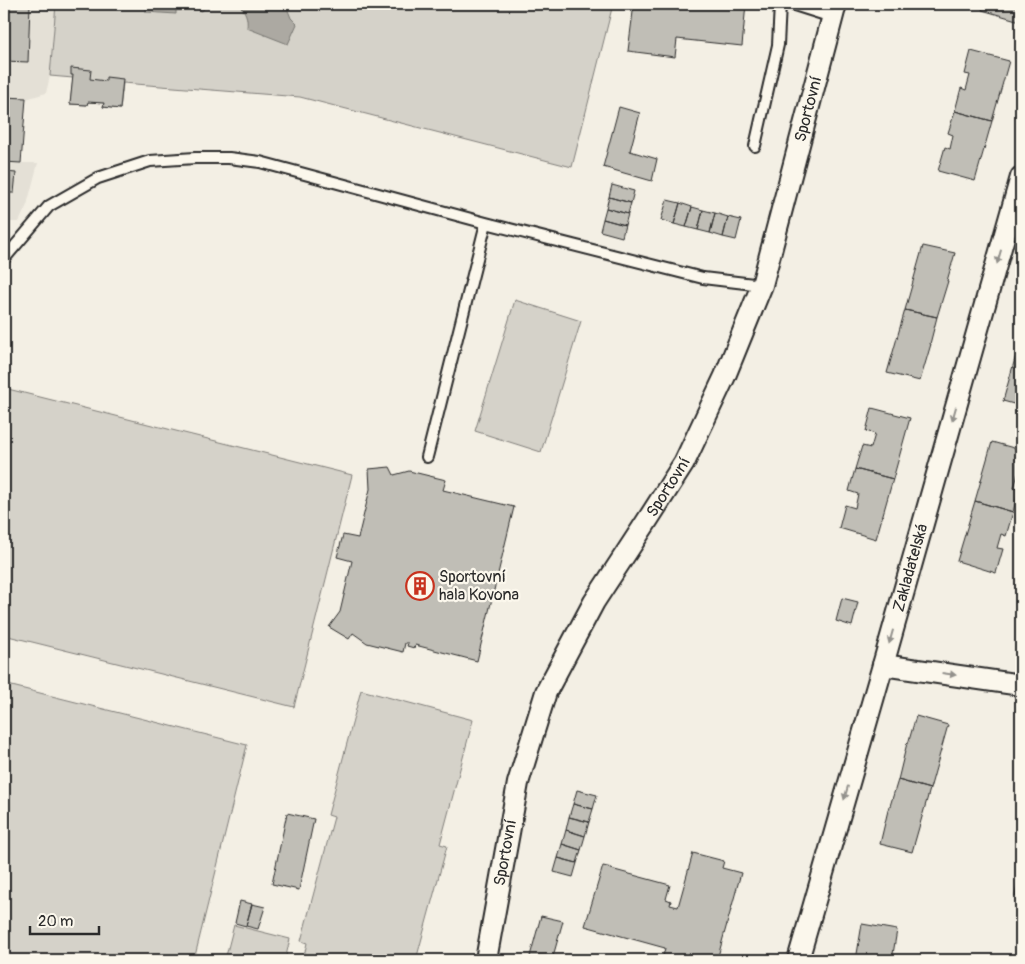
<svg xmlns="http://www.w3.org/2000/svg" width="1025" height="964" viewBox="0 0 1025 964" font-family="Pangolin,sans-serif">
<rect width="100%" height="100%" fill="#f3efe4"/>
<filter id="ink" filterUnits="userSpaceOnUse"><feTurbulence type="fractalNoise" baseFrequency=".02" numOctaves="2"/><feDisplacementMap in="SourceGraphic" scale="10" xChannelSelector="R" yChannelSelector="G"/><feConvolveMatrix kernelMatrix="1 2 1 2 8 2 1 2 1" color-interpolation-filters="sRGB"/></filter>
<g filter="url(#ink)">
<path fill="#e4e0d6" d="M 4,4 L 56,4 L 50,76 L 46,93 L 26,99 L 21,163 L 38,163 L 27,205 L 19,222 L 4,222 Z"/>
<path fill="#d5d2c9" stroke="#807e7a" d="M 56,4 L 613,4 L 572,167 L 300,97 L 123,83 L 120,109 L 103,107 L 104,103 L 88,102 L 87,105 L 70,104 L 73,78 L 50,76 Z
M 515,300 L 581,321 L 541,452 L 475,431 Z
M 4,388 L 352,475 L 294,707 L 4,635 Z
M 4,684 L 247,745 L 194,960 L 4,960 Z
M 361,690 L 473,720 L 440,844 L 447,846 L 416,960 L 303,960 L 307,943 L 301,941 L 334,817 L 328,815 Z
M 234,925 L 290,939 L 285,960 L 225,960 Z"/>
<path fill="#aca9a2" stroke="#787772" d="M 146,4 L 209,4 L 202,11 L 189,6 L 183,10 L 176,10 L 176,14 L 146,12 Z
M 238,4 L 295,4 L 287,8 L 291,18 L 297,24 L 288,44 L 247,28 C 248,18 246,11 238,4 Z"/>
<path fill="#c0beb6" stroke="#2b2b2b" d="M 4,4 L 30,4 L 28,62 L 4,61 Z
M 634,4 L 746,4 L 742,46 L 677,39 L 675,57 L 628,51 Z
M 984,4 L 1021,4 L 1021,15 L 1020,21 L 982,10 Z
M 971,51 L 1009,61 L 992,121 L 955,111 L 961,88 L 966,90 L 970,75 L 965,74 Z
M 71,68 L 91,70 L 90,79 L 106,81 L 106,77 L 123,79 L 120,109 L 103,107 L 104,103 L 88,102 L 87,105 L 70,104 L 73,75 L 71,75 Z
M 4,97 L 26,98 L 21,163 L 4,162 Z
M 619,107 L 640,113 L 630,151 L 657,159 L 652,181 L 603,167 Z
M 955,111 L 992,121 L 975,181 L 938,171 L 945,147 L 950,149 L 953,135 L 948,133 Z
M 6,172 L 16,173 L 14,193 L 4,193 Z
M 612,185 L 634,191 L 631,203 L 609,197 Z
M 609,197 L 631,203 L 628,214 L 606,208 Z
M 667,200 L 680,203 L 674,224 L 661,220 Z
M 680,203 L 692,207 L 686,227 L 674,224 Z
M 692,207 L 703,210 L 698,230 L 686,227 Z
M 606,208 L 628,214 L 625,225 L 603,219 Z
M 703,210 L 715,213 L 710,233 L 698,230 Z
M 715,213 L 728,217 L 723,237 L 710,233 Z
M 728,217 L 741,220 L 736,240 L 723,237 Z
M 603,219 L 625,225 L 622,237 L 600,231 Z
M 923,246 L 955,253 L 947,281 L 948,281 L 937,317 L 905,310 Z
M 905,310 L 937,317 L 930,344 L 931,344 L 920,381 L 887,373 Z
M 1020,341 L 1021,342 L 1021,406 L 1003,401 Z
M 872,408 L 910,418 L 893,479 L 855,469 L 862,446 L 871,448 L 875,434 L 866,431 Z
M 992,442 L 1021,450 L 1021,475 L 1018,474 L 1014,488 L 1019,489 L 1013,512 L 975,501 Z
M 390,467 L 394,475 L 409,471 L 446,480 L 443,490 L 514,507 L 477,661 L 415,645 L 414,648 L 407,646 L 408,643 L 405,643 L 403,652 L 367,643 L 353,633 L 349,639 L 329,627 L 340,612 L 352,561 L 337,557 L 343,535 L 358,538 L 370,489 L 369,469 Z
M 855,469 L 893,479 L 876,539 L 839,528 L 845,505 L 855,508 L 858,494 L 849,491 Z
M 975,501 L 1013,512 L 1006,536 L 1001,534 L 997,548 L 1003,549 L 996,573 L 957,561 Z
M 842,598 L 858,602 L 852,626 L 836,621 Z
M 916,716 L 948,725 L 930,789 L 898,780 L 907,743 L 908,744 Z
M 898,780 L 930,789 L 912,852 L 880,844 L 889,806 L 890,806 Z
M 577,790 L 597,795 L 593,809 L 573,804 Z
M 573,804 L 593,809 L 589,822 L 569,817 Z
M 287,813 L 314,819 L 299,890 L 272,884 Z
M 569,817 L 589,822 L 585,836 L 566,830 Z
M 566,830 L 585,836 L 581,850 L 562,844 Z
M 562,844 L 581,850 L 577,863 L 558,858 Z
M 693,853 L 724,861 L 722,868 L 741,873 L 717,960 L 662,960 L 665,948 L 585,926 L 603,866 L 612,868 L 611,869 L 670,885 L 666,899 L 671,901 L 670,905 L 678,907 Z
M 558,858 L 577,863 L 573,877 L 554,872 Z
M 1021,865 L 1021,897 L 1015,896 Z
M 240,901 L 252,904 L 246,926 L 235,923 Z
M 252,904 L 265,907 L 258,929 L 246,926 Z
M 541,916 L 563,921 L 552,960 L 529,960 Z
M 862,924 L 897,930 L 892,960 L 856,960 Z"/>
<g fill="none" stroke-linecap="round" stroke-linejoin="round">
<defs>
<path id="lane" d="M 791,4 L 832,17
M 755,146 L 778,45 L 780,4
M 4,259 L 49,206 L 98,178 L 150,161 L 195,158 L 229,158 L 260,162 L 486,223 L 703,278 L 762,285
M 427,457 L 486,223"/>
<g id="street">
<path d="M 883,665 L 1021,685"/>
<path id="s1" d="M 486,960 L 518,783 L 546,692 L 594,602 L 645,524 L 684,463 L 725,376 L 762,285 L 836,4"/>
<path id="s2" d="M 798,960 L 883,665 L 1021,177"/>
</g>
</defs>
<use href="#lane" stroke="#2b2b2b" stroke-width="14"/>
<use href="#street" stroke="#2b2b2b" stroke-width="24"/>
<use href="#lane" stroke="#fbf7ec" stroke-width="10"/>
<use href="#street" stroke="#fbf7ec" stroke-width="20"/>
</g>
<defs><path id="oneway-solid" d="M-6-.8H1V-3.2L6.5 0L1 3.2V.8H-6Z" transform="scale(1.25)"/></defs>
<g fill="#93918c">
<use href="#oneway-solid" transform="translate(999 257) rotate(106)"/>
<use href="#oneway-solid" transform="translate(954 414) rotate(106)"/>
<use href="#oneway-solid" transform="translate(891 637) rotate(106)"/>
<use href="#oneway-solid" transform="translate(949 674) rotate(8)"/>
<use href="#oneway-solid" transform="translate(846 793) rotate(106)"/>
</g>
</g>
<defs>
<symbol id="building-ring" viewBox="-11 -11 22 22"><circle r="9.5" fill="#fbf7ec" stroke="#c8321e" stroke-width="1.5"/><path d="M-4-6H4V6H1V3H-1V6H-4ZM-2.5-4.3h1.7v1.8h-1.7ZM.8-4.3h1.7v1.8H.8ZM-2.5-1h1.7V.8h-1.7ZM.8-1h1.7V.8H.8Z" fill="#c8321e"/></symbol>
</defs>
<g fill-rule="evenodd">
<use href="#building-ring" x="404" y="570" width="32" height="32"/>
</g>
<g text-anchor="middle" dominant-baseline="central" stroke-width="4.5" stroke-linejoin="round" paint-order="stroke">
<g font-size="16" fill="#2b2b2b" stroke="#fbf7ec">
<text stroke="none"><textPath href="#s1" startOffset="919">Sportovní</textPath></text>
<text stroke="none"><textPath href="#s1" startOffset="514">Sportovní</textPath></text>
<text stroke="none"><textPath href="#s2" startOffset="408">Zakladatelská</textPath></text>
<text stroke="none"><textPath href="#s1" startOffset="109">Sportovní</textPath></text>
</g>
<g font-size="16" fill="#2b2b2b" stroke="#fbf7ec" text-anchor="start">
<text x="439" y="577">Sportovní<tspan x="439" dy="18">hala Kovona</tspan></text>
</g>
</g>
<rect width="1025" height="964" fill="none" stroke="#fbf7ec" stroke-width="20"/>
<rect x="10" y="10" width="1005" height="944" fill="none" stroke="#2b2b2b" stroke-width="2" filter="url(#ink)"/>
<path d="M30 926v8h69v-8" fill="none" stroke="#2b2b2b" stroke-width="2.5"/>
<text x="38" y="926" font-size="15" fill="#2b2b2b" stroke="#fbf7ec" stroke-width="4" paint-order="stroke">20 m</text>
</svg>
